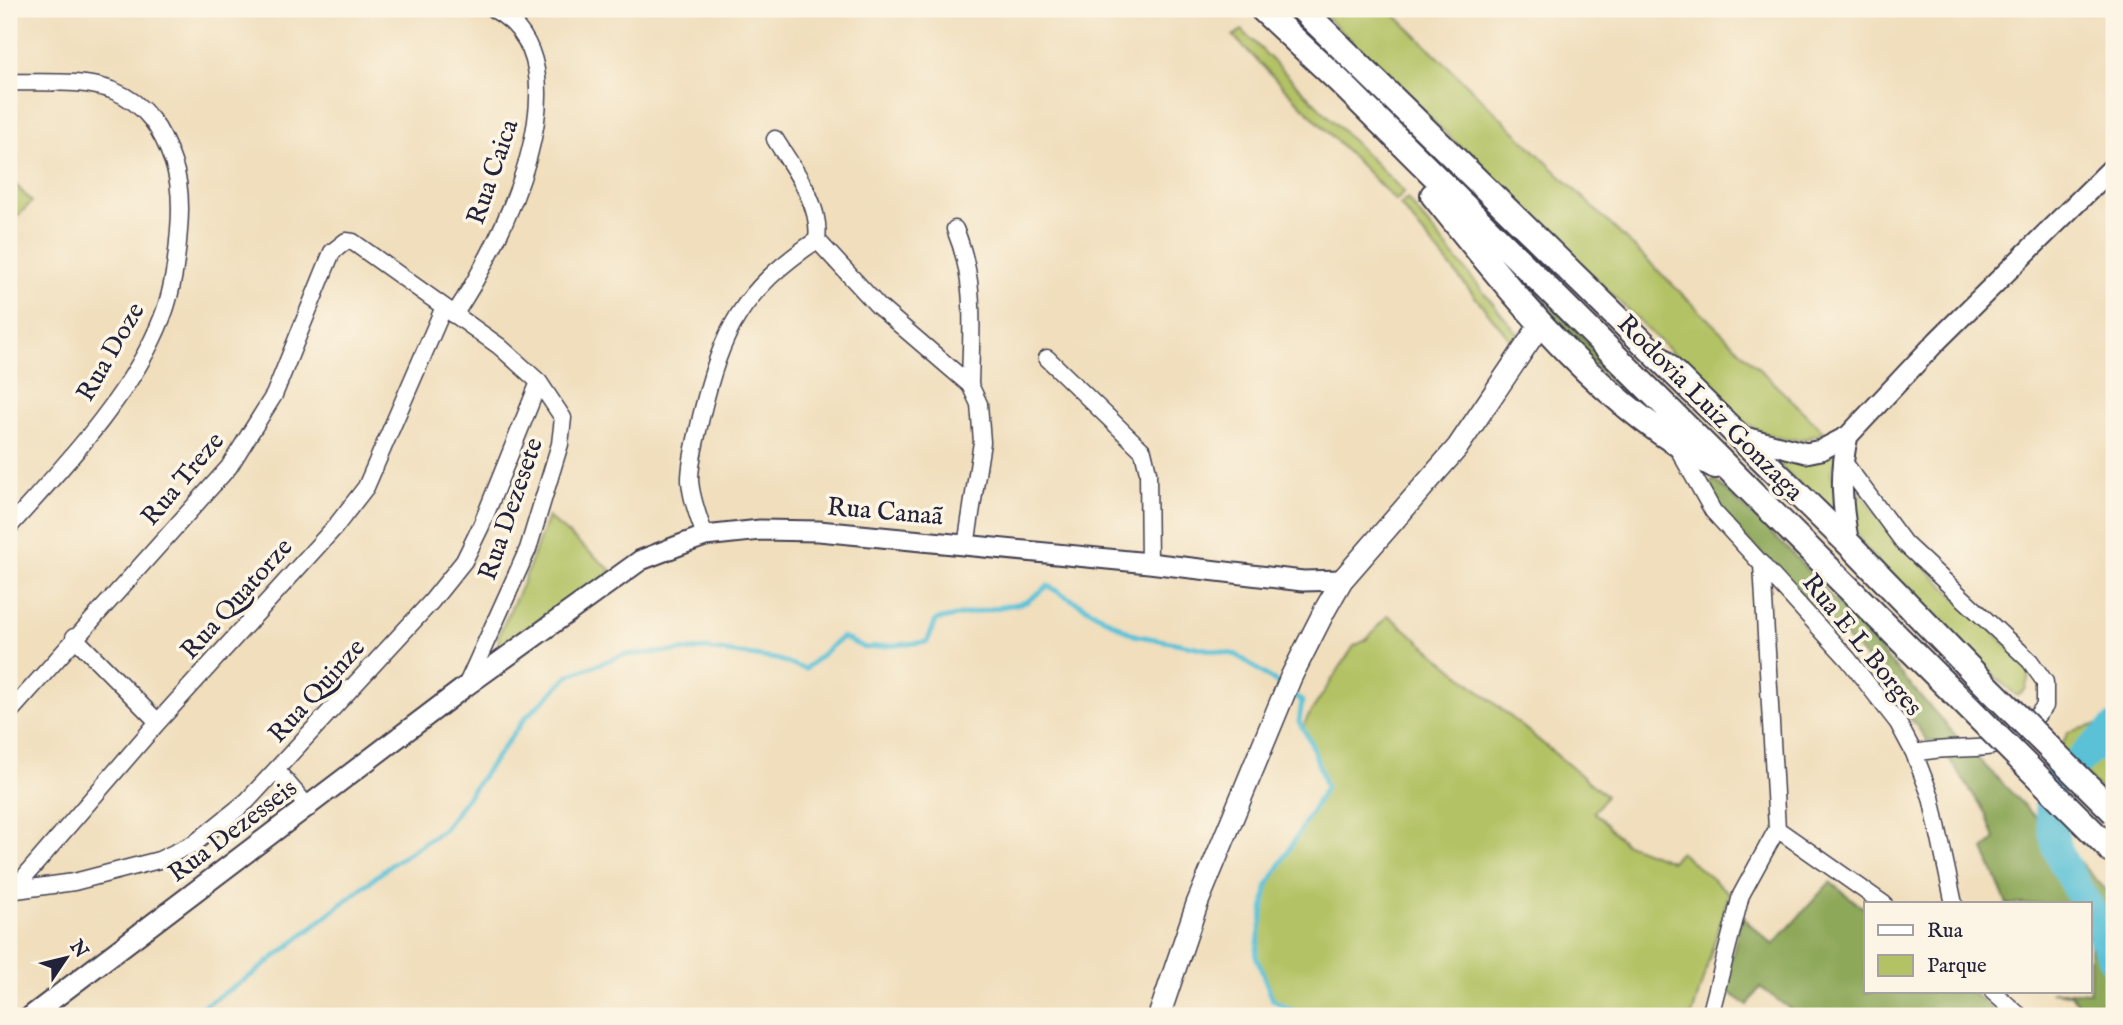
<svg xmlns="http://www.w3.org/2000/svg" width="2123" height="1025" viewBox="0 0 2123 1025" font-family="'IM FELL English',serif">
<rect width="100%" height="100%" fill="#fcf5e5"/>
<filter id="ink" filterUnits="userSpaceOnUse"><feTurbulence type="fractalNoise" baseFrequency=".0143" numOctaves="2"/><feDisplacementMap in="SourceGraphic" scale="14" xChannelSelector="R" yChannelSelector="G"/><feConvolveMatrix kernelMatrix="1 2 1 2 8 2 1 2 1" color-interpolation-filters="sRGB"/></filter>
<filter id="wash" filterUnits="userSpaceOnUse"><feTurbulence type="fractalNoise" baseFrequency=".00686" numOctaves="4" result="noise"/><feDisplacementMap in="SourceGraphic" scale="28" xChannelSelector="R" yChannelSelector="G"/><feGaussianBlur stdDeviation="1.57" result="paint"/><feColorMatrix in="noise" values="0 0 0 0 0 0 0 0 0 0 0 0 0 0 0 0 0 1.4 0 .05"/><feComposite in="paint" operator="in"/></filter>
<g filter="url(#wash)">
<rect width="100%" height="100%" fill="#f0debc"/>
<path fill="#b3c265" stroke="#6a7250" stroke-width="2" d="M 1318,9 L 1389,9 L 1824,432 C 1793,447 1772,438 1743,422 Z
M 1242,30 L 1404,192 L 1396,201 L 1233,36 Z
M 9,178 L 32,202 L 9,224 Z
M 1407,199 L 1518,334 L 1512,342 L 1400,205 Z
M 1763,448 L 1801,464 L 1842,450 L 1831,471 L 1839,523 Z
M 1846,475 L 1901,545 L 2031,668 L 2025,690 L 2017,696 C 1985,668 1860,557 1851,523 C 1847,508 1848,490 1846,475 Z
M 548,517 L 612,571 L 502,650 L 498,641 L 499,634 L 523,583 Z
M 1388,615 L 1606,796 L 1594,812 L 1624,843 L 1671,861 L 1680,852 L 1729,893 L 1692,1016 L 1371,1016 L 1368,1014 L 1303,1016 L 1273,1000 L 1256,956 L 1267,887 L 1326,787 L 1311,742 L 1303,729 L 1307,718 L 1354,646 L 1366,640 Z
M 2114,720 L 2114,803 L 2060,749 L 2068,732 Z"/>
<path fill="#8ea85a" stroke="#58654a" stroke-width="2" d="M 1497,250 L 1664,421 L 1620,392 L 1509,275 Z
M 1714,479 L 1791,552 L 1958,738 L 2114,898 L 2114,1016 L 2085,1016 L 2071,994 L 2050,992 L 2090,992 L 2090,904 L 2007,904 L 1984,850 L 1995,839 L 1986,814 L 1938,742 L 1927,740 L 1864,656 L 1737,529 L 1706,489 Z
M 1830,882 L 1866,910 L 1866,992 L 1971,992 L 2002,1016 L 1787,1016 L 1790,1009 L 1760,987 L 1748,1005 L 1725,990 L 1741,916 L 1773,945 Z"/>
<g fill="none" stroke-linecap="round" stroke-linejoin="round">
<path stroke="#5ac1d7" stroke-width="5" d="M 1289,691 L 1302,701 L 1299,722 L 1311,742 L 1326,787 L 1267,887 L 1256,956 L 1273,1000 L 1303,1016
M 188,1016 L 252,975 L 392,864 L 443,830 L 525,718 L 570,675 L 623,655 L 706,649 L 776,659 L 805,669 L 842,637 L 865,648 L 927,642 L 936,620 L 1026,602 L 1048,586 L 1134,635 L 1237,655 L 1281,686
M 1363,1016 L 1368,1014 L 1371,1016"/>
<path stroke="#5ac1d7" stroke-width="30" d="M 2087,904 C 2059,860 2050,842 2049,788 L 2114,728
M 2090,909 L 2114,961"/>
</g>
</g>
<g filter="url(#ink)">
<g fill="none" stroke-linecap="round" stroke-linejoin="round">
<defs>
<path id="minor" d="M 9,82 C 41,83 84,79 114,91 C 146,104 162,130 173,162 C 181,184 181,207 179,230 C 177,259 173,291 162,318 C 132,395 63,467 9,527
M 775,139 C 792,167 822,204 817,240
M 955,229 C 977,282 971,329 970,385
M 817,240 L 878,306 L 970,385 L 979,404 L 982,442 L 966,546
M 454,315 C 498,249 595,63 493,9
M 1047,358 L 1143,451 L 1148,472 L 1149,563
M 1676,445 L 1713,511 L 1848,659 L 1898,723 L 1914,753 L 1931,797 L 1954,904
M 1843,461 L 1904,543 L 2030,661 L 2045,682 L 2045,706 C 1998,766 1978,740 1914,753
M 705,536 C 699,518 691,499 690,480 C 690,459 697,437 701,417 C 722,330 741,291 817,240
M 74,637 L 158,722
M 9,713 L 229,467 L 274,395 L 332,252 L 346,241 L 353,242 L 499,346 L 539,382 L 563,418 L 560,444 L 528,549 L 466,686
M 277,771 L 309,808
M 1777,829 L 1884,904
M 13,890 L 158,722 L 335,527 L 366,487 L 444,307
M 9,891 L 74,882 L 159,860 L 195,843 L 247,801 L 431,602 L 464,561 L 481,526 L 539,382
M 1993,992 L 2020,1016
M 1710,1016 L 1741,895 L 1777,829 L 1762,564"/>
<path id="tertiary" d="M 1741,436 L 1806,453 L 1821,450 L 1848,436 L 1937,341 L 2114,166
M 1848,436 C 1839,473 1842,507 1849,544
M 31,1016 L 466,686 L 641,560 L 680,545 L 705,536 L 760,530 L 819,531 L 1149,563 L 1303,581 L 1342,580"/>
<path id="secondary" d="M 1159,1016 L 1197,904 L 1291,677 L 1326,608 L 1342,580 L 1457,448 L 1540,325"/>
<path id="trunk" d="M 1262,9 L 1339,81 L 1963,702
M 1302,9 L 1849,544 L 1983,682
M 1433,195 C 1515,296 1598,404 1715,466"/>
</defs>
<use href="#minor" stroke="#413e4e" stroke-width="19"/>
<use href="#tertiary" stroke="#413e4e" stroke-width="23"/>
<use href="#secondary" stroke="#413e4e" stroke-width="24"/>
<use href="#trunk" stroke="#413e4e" stroke-width="28"/>
<use href="#minor" stroke="#fff" stroke-width="16"/>
<use href="#tertiary" stroke="#fff" stroke-width="19"/>
<use href="#secondary" stroke="#fff" stroke-width="21"/>
<use href="#trunk" stroke="#fff" stroke-width="24"/>
<defs>
<path id="trunk-bridge" d="M 1983,682 L 2114,812
M 1963,702 L 2114,853"/>
</defs>
<use href="#trunk-bridge" stroke="#413e4e" stroke-width="28" stroke-linecap="butt"/>
<use href="#trunk-bridge" stroke="#fff" stroke-width="24"/>
</g>
</g>
<g text-anchor="middle" dominant-baseline="central" stroke-width="7" stroke-linejoin="round" paint-order="stroke">
<g font-size="26" fill="#22223b" stroke="#fcf5e5">
<text transform="translate(493 172) rotate(-71)">Rua Caica</text>
<text transform="translate(111 352) rotate(-60)">Rua Doze</text>
<text transform="translate(1710 408) rotate(45)">Rodovia Luiz Gonzaga</text>
<text transform="translate(183 479) rotate(-50)">Rua Treze</text>
<text transform="translate(511 509) rotate(-71)">Rua Dezesete</text>
<text transform="translate(885 512) rotate(5)">Rua Canaã</text>
<text transform="translate(237 599) rotate(-48)">Rua Quatorze</text>
<text transform="translate(1862 645) rotate(51)">Rua E L Borges</text>
<text transform="translate(317 691) rotate(-48)">Rua Quinze</text>
<text transform="translate(233 831) rotate(-37)">Rua Dezesseis</text>
</g>
</g>
<rect width="2123" height="1025" fill="none" stroke="#fcf5e5" stroke-width="35"/>
<rect x="1864" y="902" width="228" height="91" fill="#fcf5e5" stroke="#a5a1a1" stroke-width="2"/>
<rect x="1878" y="925" width="35" height="10" fill="#ffffff" stroke="#a5a1a1" stroke-width="2"/>
<text x="1927" y="937" font-size="21" fill="#22223b">Rua</text>
<rect x="1878" y="955" width="35" height="21" fill="#b3c265" stroke="#a5a1a1" stroke-width="2"/>
<text x="1927" y="972" font-size="21" fill="#22223b">Parque</text>
<g transform="translate(66 958) rotate(55)" stroke="#fcf5e5" stroke-width="5" paint-order="stroke">
<path d="M0-5L12 26L0 18L-12 26Z" fill="#22223b"/>
<text y="-10" font-size="19" font-weight="bold" text-anchor="middle" fill="#22223b">N</text>
</g>
</svg>
